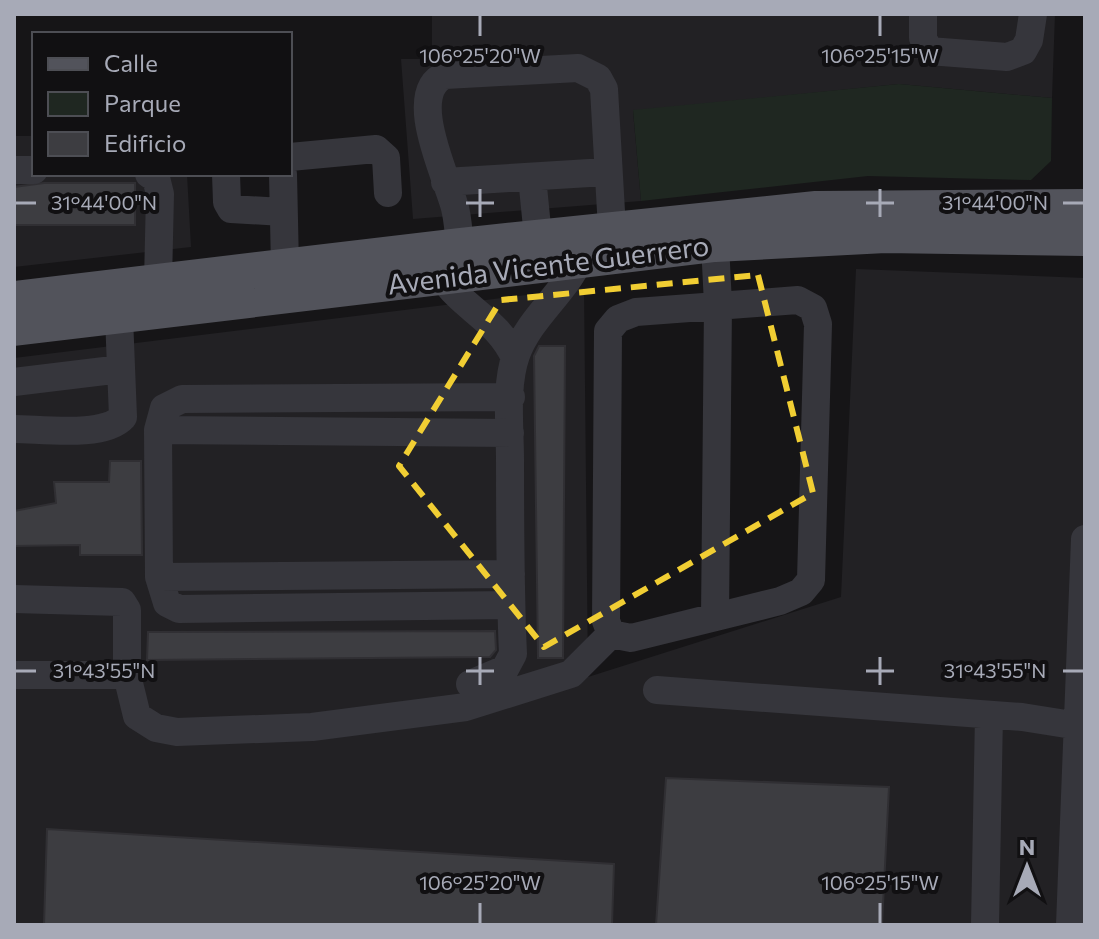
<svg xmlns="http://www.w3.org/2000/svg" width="1099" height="939" viewBox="0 0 1099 939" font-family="Commissioner,sans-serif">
<rect width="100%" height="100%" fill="#161517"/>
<path fill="#222124" d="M 432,14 L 1055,14 L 1052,98 L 899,84 L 633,111 L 641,201 L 413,219 L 401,59 L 432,59 Z
M 14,136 L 34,136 L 34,174 L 187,174 L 191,247 L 14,267 Z
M 856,269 L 1085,278 L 1085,925 L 14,925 L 14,358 L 584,288 L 588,677 L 841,597 Z"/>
<path fill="#1f2721" d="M 899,84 L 1052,98 L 1051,161 L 1031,180 L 868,176 L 641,201 L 633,110 Z"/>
<path fill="#3d3d41" stroke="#302f33" stroke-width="2" d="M 44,183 L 135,183 L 135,225 L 14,225 L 14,187 Z
M 539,346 L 565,346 L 563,658 L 538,658 L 534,356 Z
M 110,461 L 141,461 L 142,555 L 80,555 L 80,545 L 14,546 L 14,511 L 56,503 L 54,482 L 109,482 Z
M 495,631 L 496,650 L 490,657 L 147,660 L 148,632 Z
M 666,778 L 889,787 L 882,925 L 656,925 Z
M 47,829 L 614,864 L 612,925 L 44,925 Z"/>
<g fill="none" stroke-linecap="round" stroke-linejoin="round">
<path stroke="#36363c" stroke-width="28" d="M 923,14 L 923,38 L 929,51 L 1007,57 L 1023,51 L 1029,40 L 1033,14
M 290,157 L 376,149 L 386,158 L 388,193
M 14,170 L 34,170
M 149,174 L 156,178 L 160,194 L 158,282
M 226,174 L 227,202 L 231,209 L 283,212
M 283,174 L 285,266
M 532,177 L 538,237
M 445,182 L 606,172
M 459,246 C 459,233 458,221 455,208 C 448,179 404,93 445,75 L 578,68 L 598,78 L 604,89 L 612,229
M 441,275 C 463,310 497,318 515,358
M 798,300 L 813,308 L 818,324 L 811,580 L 801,592 L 780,601 L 631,638 L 611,634 L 606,621 L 608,331 L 618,319 L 636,312 Z
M 14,382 L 121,369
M 511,397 L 182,399 L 164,408 L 158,430 L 159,577 L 167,603 L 179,609 L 511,605
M 14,429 C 42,429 104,438 123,417 L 119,317
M 158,430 L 510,433
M 159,577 L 511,574
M 14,599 L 122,602 L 127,610 L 127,675 L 14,675
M 715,617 L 718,304 L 715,244
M 127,675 L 137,716 L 156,728 L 177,732 L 312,727 L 466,707 L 571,674 L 611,634
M 470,684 L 505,669 L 513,654 C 510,589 510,524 510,459 C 510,427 505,386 516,355 C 530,317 563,295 580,259
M 657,690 L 1022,717 L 1085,727
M 985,925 L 989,715
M 1070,925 L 1085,539"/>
<path stroke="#52535b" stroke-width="36" d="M 14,299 L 459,246 L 816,209 L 1085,207
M 14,328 L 715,244 L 885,235 L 1085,238"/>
</g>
<path fill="none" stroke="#f1ce33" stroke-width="6" stroke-dasharray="16 10" stroke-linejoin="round" d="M 758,275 L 813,493 L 544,647 L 399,466 L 501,300 Z"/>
<path fill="none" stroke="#a7aab7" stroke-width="3" d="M 480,16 L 480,36M 880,16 L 880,36M 480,189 L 480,217M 880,189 L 880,217M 16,203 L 36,203M 466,203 L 494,203M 866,203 L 894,203M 1063,203 L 1083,203M 480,657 L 480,685M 880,657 L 880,685M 16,671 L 36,671M 466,671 L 494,671M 866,671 L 894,671M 1063,671 L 1083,671M 480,903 L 480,923M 880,903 L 880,923"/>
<g text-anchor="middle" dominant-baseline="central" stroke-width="8" stroke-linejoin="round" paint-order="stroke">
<g font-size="28" fill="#a7aab7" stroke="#111012">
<text transform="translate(548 264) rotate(-7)">Avenida Vicente Guerrero</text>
</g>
</g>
<g font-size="20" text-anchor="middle" fill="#a7aab7" stroke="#111012" stroke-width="8" stroke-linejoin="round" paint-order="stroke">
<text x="480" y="63">106°25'20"W</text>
<text x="880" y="63">106°25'15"W</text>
<text x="104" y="210">31°44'00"N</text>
<text x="995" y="210">31°44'00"N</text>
<text x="104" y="678">31°43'55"N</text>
<text x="995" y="678">31°43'55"N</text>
<text x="480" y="890">106°25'20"W</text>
<text x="880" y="890">106°25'15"W</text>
</g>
<rect width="1099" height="939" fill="none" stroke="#a7aab7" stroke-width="32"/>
<rect x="32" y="32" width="260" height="144" fill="#111012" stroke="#4d4e54" stroke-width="2"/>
<rect x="48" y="58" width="40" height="12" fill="#52535b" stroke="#4d4e54" stroke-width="2"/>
<text x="104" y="72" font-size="24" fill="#a7aab7">Calle</text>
<rect x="48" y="92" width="40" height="24" fill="#1f2721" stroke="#4d4e54" stroke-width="2"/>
<text x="104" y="112" font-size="24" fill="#a7aab7">Parque</text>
<rect x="48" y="132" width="40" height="24" fill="#3d3d41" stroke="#4d4e54" stroke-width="2"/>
<text x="104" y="152" font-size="24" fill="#a7aab7">Edificio</text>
<g transform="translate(1027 867)" stroke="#111012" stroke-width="6" paint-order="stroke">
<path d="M0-6L14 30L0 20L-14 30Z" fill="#a7aab7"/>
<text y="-12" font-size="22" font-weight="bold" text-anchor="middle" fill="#a7aab7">N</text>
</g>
</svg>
